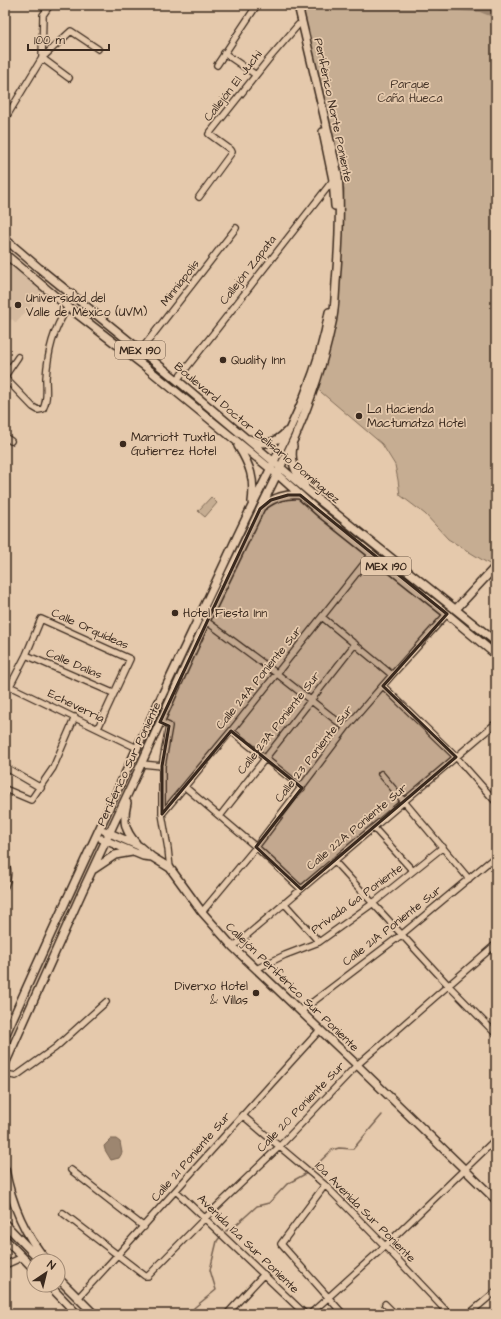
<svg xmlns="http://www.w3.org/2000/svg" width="501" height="1319" viewBox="0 0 501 1319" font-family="'Architects Daughter',sans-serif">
<rect width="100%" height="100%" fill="#e5c9ac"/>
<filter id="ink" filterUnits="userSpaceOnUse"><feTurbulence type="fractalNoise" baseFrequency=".025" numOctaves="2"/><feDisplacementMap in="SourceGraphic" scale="8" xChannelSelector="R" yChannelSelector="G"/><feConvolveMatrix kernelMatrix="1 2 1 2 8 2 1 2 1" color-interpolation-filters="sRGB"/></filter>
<g filter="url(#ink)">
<path fill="#d6bba0" d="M 5,259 L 43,292 L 16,323 L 12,319 L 5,325 Z"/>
<path fill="#c6ad92" stroke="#806c58" d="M 302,5 L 496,5 L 496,565 L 494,567 L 448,539 L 425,514 L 400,495 L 398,480 L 395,465 L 382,444 L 315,387 L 335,327 L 340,273 L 344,190 L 337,158 L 333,144 Z
M 211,497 L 217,503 L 205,517 L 198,511 Z"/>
<path fill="#9d8670" stroke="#76614f" d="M 111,1139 L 116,1139 L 120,1142 L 122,1153 L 119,1158 L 111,1160 L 105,1150 L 104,1146 Z"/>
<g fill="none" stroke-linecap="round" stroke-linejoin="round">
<path stroke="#76614f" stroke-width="1.5" d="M 312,1169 L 332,1150 L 339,1148 L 353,1149 L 382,1115
M 226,1231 L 236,1225 L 257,1206 L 269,1203 L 287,1184 L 307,1173
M 189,1314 L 195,1307 L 216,1290 L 210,1270 L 217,1241 L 220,1237"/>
<path stroke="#9d8670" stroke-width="10" d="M 440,5 L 481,7 L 496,13"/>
<defs>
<path id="minor" d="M 224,53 L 256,75
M 217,65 L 257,5
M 69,78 L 42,58 L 71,31 L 98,49
M 5,119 L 42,58 L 43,15 L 50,5
M 199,197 L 232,152 L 231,150 L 209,134 L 268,60 L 298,25
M 141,350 L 236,228
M 5,376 L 18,357
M 5,378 L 33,407 L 38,410 L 43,409 C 48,400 46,389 46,378 C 48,351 53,330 68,307
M 177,380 L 334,179
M 5,437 L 11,441
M 322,617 L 392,675
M 206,621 L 276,673 L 346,728
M 26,655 L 113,693
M 5,684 L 137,748
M 10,686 L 26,655 L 41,619 L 130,659 L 98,728
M 383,686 L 456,757 L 496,802
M 160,722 L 169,726 L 162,766
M 231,731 L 302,788
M 142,764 L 162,766 L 162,814 L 168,849 L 170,868
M 5,767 L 41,788
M 381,774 L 469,879
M 185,787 L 256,847 L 301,889
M 5,789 L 31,800 L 53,768 L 75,717
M 162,814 L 231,731 L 371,555
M 220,816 L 355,644
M 374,828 L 413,871
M 334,861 L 449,986 L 496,1034
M 5,863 C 9,868 8,880 5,886
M 284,903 L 319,942
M 202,912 L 256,847 L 346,728 L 392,675 L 447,614
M 233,947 C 321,873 408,798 496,723
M 256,969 L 285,955 L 319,942 L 372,904 L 443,847
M 301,1011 L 401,935 L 496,856
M 5,1074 L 16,1076 L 55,1048 L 106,1002
M 242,1115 L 325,1185 L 385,1246 L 449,1314
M 71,1170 L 144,1227
M 325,1185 L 281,1244 L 343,1314
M 176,1191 L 305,1314
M 63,1213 L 145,1276 L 148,1276 L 205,1218 L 279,1147 L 357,1065 L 496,944
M 5,1265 L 23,1257
M 78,1298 C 160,1209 239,1119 320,1030
M 385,1304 L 395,1314
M 227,1314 L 264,1274
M 310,1314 L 385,1246 L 496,1139
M 469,1314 L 496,1291"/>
<path id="major" d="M 323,132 L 333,180 L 335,206
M 5,239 L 39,268 L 177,380 L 319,500 L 496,642
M 5,254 L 68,307 L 147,368 L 278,475 L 319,512 L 447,614 L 496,655
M 249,439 C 265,446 275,444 286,432
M 238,446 C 250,465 255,479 252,502
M 293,446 C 290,462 295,472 305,484
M 263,506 C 275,497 285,494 300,495
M 456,609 L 496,566
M 127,803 C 123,820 124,830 136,843
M 105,831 L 139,846 L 152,857 L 170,868 L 202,912 L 233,947 L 357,1065 L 496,1200
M 102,839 L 143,856 L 152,857
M 94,869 L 115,855 L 132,852
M 5,1036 C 74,880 147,726 220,573 C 233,545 246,517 260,490 C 288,433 319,375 329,312
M 5,1064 L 82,892 L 129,791 L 206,621 L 295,437 C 310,402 323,365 331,327 C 335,313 335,297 336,282 C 339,246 341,210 338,175 L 298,5
M 5,1169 C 11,1202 25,1235 47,1261
M 5,1224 L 41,1261
M 5,1239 L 34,1269
M 58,1278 L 94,1314
M 49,1285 L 77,1314"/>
</defs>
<use href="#minor" stroke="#3b2a1e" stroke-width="8"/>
<use href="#major" stroke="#3b2a1e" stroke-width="10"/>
<use href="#minor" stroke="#e5c9ac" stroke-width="5.5"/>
<use href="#major" stroke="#e5c9ac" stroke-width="7"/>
</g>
</g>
<path fill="#3b2a1e" fill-opacity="0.2" stroke="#3b2a1e" stroke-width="3" stroke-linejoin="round" d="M 288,495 L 300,495 L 447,614 L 383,686 L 456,757 L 301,889 L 256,847 L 302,788 L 231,731 L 162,814 L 162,766 L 169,726 L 160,722 L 260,509 L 271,500 Z"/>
<g fill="#3b2a1e" stroke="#e5c9ac" stroke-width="1.5">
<circle cx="18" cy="305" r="4"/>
<circle cx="223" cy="360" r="4"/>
<circle cx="359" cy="416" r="4"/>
<circle cx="123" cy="444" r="4"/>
<circle cx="175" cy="613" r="4"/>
<circle cx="256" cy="993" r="4"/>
</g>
<g text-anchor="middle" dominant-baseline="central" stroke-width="3.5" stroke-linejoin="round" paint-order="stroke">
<g fill="#e5c9ac" stroke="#6e5a49" stroke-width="1">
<rect x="115" y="341" width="50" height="18" rx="3"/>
<rect x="361" y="557" width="50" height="18" rx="3"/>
</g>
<g font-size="11" font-weight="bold" fill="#3b2a1e">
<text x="140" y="350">MEX 190</text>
<text x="386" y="566">MEX 190</text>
</g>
<g font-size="12" fill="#49372a" stroke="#e5c9ac">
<text x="410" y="84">Parque<tspan x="410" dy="14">Caña Hueca</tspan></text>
</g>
<g font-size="12" fill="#3b2a1e" stroke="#e5c9ac">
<text transform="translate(233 86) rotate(-52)">Callejón El Juchi</text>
<text transform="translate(333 110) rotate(78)">Periférico Norte Poniente</text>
<text transform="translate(248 270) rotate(-52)">Callejón Zapata</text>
<text transform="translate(180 283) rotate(-52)">Minniapolis</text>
<text transform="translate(257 433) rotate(40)">Boulevard Doctor Belisario Domínguez</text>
<text transform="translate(90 629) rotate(24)">Calle Orquídeas</text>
<text transform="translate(74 664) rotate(23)">Calle Dalias</text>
<text transform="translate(259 678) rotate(-51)">Calle 24A Poniente Sur</text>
<text transform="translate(76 706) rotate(26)">Echeverria</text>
<text transform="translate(279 723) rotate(-52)">Calle 23A Poniente Sur</text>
<text transform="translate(314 754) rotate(-52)">Calle 23 Poniente Sur</text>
<text transform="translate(129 764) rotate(-65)">Periférico Sur Poniente</text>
<text transform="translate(357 827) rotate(-40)">Calle 22A Poniente Sur</text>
<text transform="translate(357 899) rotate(-36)">Privada 6a Poniente</text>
<text transform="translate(392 926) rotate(-38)">Calle 21A Poniente Sur</text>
<text transform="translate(292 987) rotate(44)">Callejón Periférico Sur Poniente</text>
<text transform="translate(301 1107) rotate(-46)">Calle 20 Poniente Sur</text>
<text transform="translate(191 1157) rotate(-49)">Calle 21 Poniente Sur</text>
<text transform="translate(365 1212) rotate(45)">10a Avenida Sur Poniente</text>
<text transform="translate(248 1244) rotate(44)">Avenida 12a Sur Poniente</text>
</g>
<g font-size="12" fill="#3b2a1e" stroke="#e5c9ac" text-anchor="start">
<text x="26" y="298">Universidad del<tspan x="26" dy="14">Valle de México (UVM)</tspan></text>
<text x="231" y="360">Quality Inn</text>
<text x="367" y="409">La Hacienda<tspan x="367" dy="14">Mactumatza Hotel</tspan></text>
<text x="131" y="437">Marriott Tuxtla<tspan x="131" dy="14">Gutierrez Hotel</tspan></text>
<text x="183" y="613">Hotel Fiesta Inn</text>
<text x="248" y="986" text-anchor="end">Diverxo Hotel<tspan x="248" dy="14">&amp; Villas</tspan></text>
</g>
</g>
<rect width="501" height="1319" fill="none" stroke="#e5c9ac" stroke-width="20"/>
<rect x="10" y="10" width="481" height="1299" fill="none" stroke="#3b2a1e" stroke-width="1.5" filter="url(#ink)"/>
<g transform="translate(46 1273) rotate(35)"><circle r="19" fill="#e5c9ac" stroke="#a18973"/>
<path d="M0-3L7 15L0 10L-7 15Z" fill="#3b2a1e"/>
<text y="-6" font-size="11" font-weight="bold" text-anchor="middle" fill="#3b2a1e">N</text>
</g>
<path d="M28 44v6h81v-6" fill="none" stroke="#3b2a1e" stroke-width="2"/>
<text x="34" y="44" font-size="12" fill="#3b2a1e" stroke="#e5c9ac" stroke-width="3" paint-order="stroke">100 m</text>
</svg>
